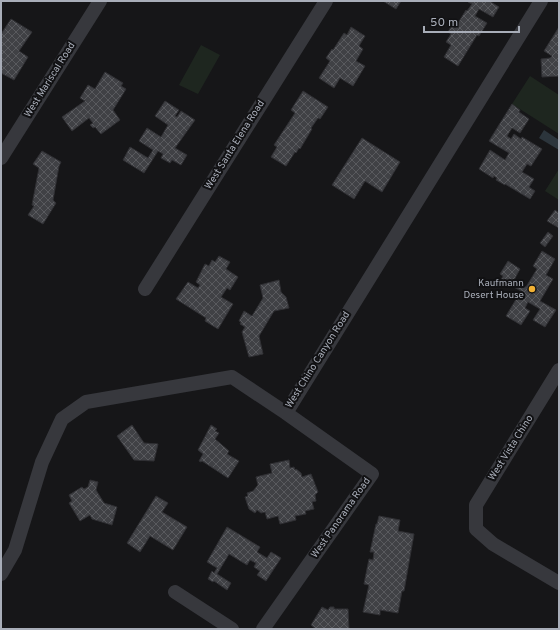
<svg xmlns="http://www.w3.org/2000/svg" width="560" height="630" viewBox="0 0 560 630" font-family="Overpass,sans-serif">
<defs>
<pattern id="building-cross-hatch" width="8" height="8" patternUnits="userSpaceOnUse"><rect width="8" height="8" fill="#404145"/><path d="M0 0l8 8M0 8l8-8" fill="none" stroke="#595a5e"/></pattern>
</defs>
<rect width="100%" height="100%" fill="#161618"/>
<path fill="#1e261f" d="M 201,45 L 220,55 L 198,94 L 179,85 Z
M 530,76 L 559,95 L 559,134 L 512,104 Z
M 559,169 L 559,200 L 545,191 Z"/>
<path fill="#2c353c" d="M 544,130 L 559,140 L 559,150 L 539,138 Z"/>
<path fill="url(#building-cross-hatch)" stroke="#303034" d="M 383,1 L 401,1 L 396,9 Z
M 469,1 L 489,1 L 499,7 L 493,17 L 479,9 L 475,16 L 487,23 L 479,36 L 477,35 L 458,66 L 444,57 L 451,45 L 446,42 L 451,34 L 448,32 L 452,25 L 455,28 L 466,10 L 467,11 L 472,4 L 468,2 Z
M 11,19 L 32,32 L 19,51 L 28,57 L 14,80 L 1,73 L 1,34 Z
M 351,27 L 365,36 L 359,46 L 363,49 L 356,61 L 365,66 L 353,86 L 340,78 L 334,88 L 319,78 L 330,61 L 326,58 L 332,49 L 333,50 L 344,33 L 347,35 Z
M 559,27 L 559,76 L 542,77 L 541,59 L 550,58 L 552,56 L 544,51 Z
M 105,72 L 123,83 L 121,86 L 126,89 L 113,110 L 120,120 L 101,134 L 95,127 L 93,128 L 90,125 L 93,123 L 89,118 L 72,131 L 62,117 L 85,101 L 80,98 L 88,85 L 95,89 Z
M 303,91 L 328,107 L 320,119 L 318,118 L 311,128 L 312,129 L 300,149 L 299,148 L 296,153 L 295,152 L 286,166 L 271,157 L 277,147 L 274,145 L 295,113 L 291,110 Z
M 165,101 L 179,110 L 175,116 L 177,117 L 181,111 L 195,120 L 175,148 L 187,155 L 181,165 L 172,160 L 170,163 L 161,158 L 163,154 L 158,151 L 144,173 L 123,160 L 130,147 L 148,158 L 153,150 L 139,141 L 147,128 L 161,137 L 168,125 L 155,116 Z
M 512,104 L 520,110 L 519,112 L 529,119 L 520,133 L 512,128 L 507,136 L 511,139 L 514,134 L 521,139 L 522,137 L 542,149 L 531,166 L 527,164 L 522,172 L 534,179 L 529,187 L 535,191 L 530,199 L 505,184 L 505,185 L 496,180 L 497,178 L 494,176 L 493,178 L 479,169 L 490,150 L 505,160 L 509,153 L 489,141 Z
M 362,138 L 400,162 L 382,192 L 365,181 L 354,199 L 332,185 Z
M 42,151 L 61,162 L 59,166 L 53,200 L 56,203 L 43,224 L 28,215 L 34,206 L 32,205 L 39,168 L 33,164 Z
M 555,210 L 559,213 L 559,228 L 547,221 Z
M 548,232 L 553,236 L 545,247 L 540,243 Z
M 542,251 L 555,259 L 546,275 L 553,279 L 540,301 L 556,310 L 545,327 L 533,320 L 540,309 L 528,302 L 525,308 L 530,311 L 521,325 L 506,316 L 521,291 L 501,280 L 503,276 L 500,274 L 508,261 L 520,269 L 514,280 L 526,287 L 537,269 L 533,266 Z
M 219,256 L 230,262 L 226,269 L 238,277 L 230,290 L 227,288 L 221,297 L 233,304 L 218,329 L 205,321 L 206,318 L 176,299 L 188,282 L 198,288 L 200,285 L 196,282 L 205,264 L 209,266 L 212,260 L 215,262 Z
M 279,280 L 281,292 L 286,297 L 289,308 L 274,311 L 259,336 L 263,354 L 249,357 L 242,332 L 245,327 L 240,324 L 241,322 L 239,321 L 244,311 L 252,316 L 263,298 L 260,285 Z
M 132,425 L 144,443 L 158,444 L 154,461 L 134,460 L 117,436 Z
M 211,425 L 217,429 L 215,431 L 219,433 L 215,439 L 229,451 L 227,454 L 239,461 L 228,478 L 202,461 L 201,462 L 199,461 L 203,454 L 198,450 Z
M 289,460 L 290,468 L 294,467 L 295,470 L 296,469 L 301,473 L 302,477 L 311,474 L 318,492 L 315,495 L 316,501 L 312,502 L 314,509 L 305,511 L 306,514 L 295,516 L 296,520 L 280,524 L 278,516 L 267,519 L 265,512 L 261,513 L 257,510 L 255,513 L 249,509 L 245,497 L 248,496 L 247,493 L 253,491 L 258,485 L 256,477 L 272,473 L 270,464 Z
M 90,480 L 98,482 L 96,490 L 104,503 L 117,507 L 112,525 L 92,519 L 90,515 L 80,521 L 69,503 L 72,501 L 69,495 L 82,487 L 84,489 L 88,487 Z
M 156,496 L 168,503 L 162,512 L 187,527 L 173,550 L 150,536 L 140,552 L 127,543 Z
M 379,516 L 400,520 L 398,531 L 414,534 L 404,591 L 402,591 L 398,613 L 380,610 L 380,615 L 363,612 L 369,585 L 364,584 L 369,559 L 373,560 L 374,552 L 370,552 L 376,524 L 377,524 Z
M 227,527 L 260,547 L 257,552 L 267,558 L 271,552 L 281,558 L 266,581 L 257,575 L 260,571 L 254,567 L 256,563 L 250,560 L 247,565 L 229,554 L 217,574 L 231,583 L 227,590 L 214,581 L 213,582 L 208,579 L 212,571 L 214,573 L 217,568 L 207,562 Z
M 322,607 L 328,610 L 330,607 L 334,607 L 334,609 L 348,609 L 349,629 L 316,629 L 311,625 Z"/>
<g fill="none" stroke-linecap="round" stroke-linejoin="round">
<path stroke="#37383d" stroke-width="14" d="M 1,158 L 100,1
M 145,289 L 326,1
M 559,370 L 476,505 L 476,529 L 493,544 L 559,583
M 286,413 L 541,1
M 1,574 L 15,550 L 42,462 L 62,419 L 86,402 L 232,377 L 286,413 L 372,474 L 263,629
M 175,592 L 232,629"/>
</g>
<circle fill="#f2b134" stroke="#111113" stroke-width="1.5" cx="532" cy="289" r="4"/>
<g text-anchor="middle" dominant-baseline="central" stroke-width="4" stroke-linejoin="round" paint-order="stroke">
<g font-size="10" fill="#a8adb8" stroke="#111113">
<text transform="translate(50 80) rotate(-58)">West Mariscal Road</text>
<text transform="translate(235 145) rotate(-58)">West Santa Elena Road</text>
<text transform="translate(318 360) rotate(-58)">West Chino Canyon Road</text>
<text transform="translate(511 448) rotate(-58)">West Vista Chino</text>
<text transform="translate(341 518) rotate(-55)">West Panorama Road</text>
</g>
<g font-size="10" fill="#a8adb8" stroke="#111113" text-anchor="end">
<text x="524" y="283">Kaufmann<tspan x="524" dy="12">Desert House</tspan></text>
</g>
</g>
<rect width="560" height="630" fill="none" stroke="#a8adb8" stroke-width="4"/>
<path d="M424 26v6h95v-6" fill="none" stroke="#a8adb8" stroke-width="2"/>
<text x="430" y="26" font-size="12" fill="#a8adb8" stroke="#111113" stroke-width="3" paint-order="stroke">50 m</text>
</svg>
